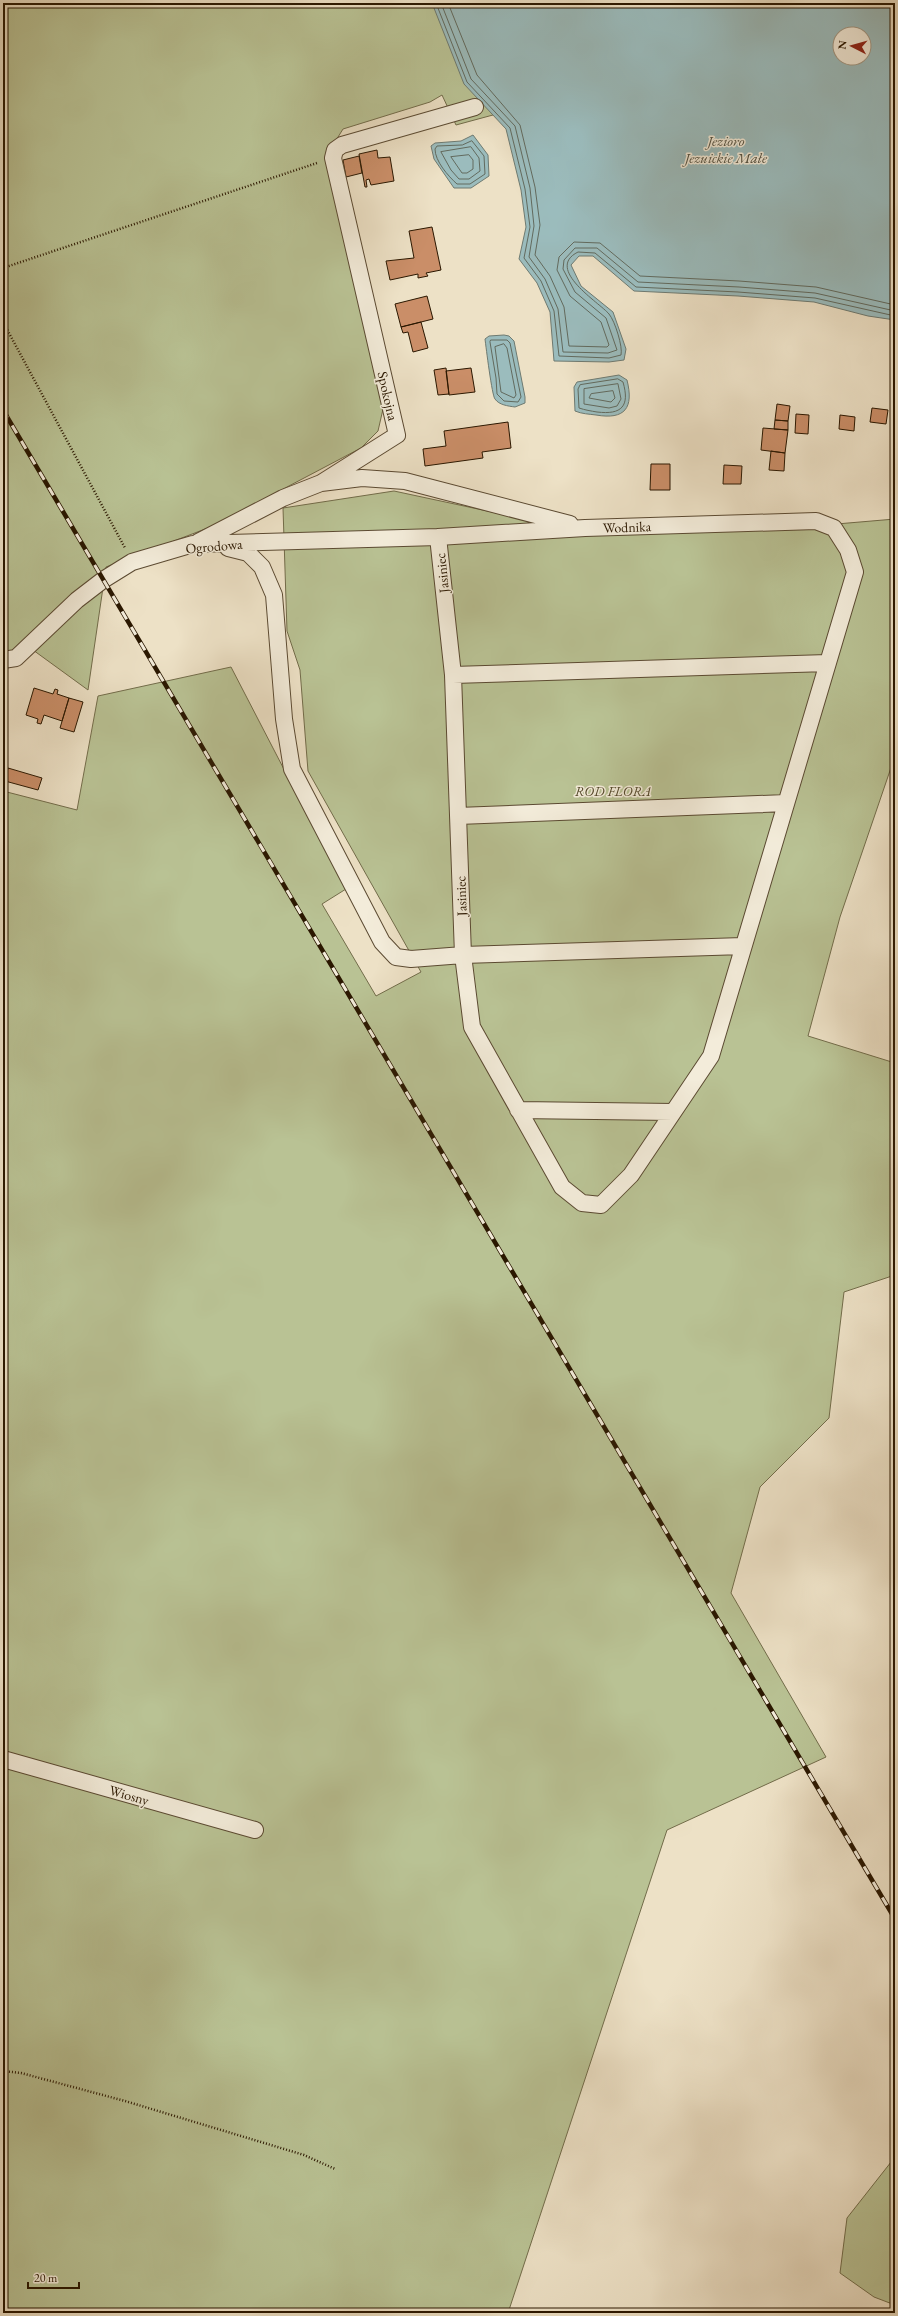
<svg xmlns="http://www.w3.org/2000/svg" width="898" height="2316" viewBox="0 0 898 2316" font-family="'EB Garamond',serif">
<rect width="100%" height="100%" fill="#ede1c6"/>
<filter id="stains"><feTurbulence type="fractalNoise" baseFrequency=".005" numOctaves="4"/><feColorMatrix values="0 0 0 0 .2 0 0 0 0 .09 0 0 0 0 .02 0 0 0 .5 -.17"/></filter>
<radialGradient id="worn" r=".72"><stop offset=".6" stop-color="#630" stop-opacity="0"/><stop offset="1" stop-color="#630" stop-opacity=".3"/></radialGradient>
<path fill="#b9c294" stroke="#726c4a" d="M 3,3 L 443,3 L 504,112 L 456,125 L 442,95 L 430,102 L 343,129 L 330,150 L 383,409 L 378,431 L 361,448 L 213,526 L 106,567 L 88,690 L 22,642 L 3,659 Z
M 394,491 L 590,533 L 813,526 L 895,519 L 895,756 L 840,917 L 808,1036 L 895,1063 L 895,1275 L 844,1292 L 829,1418 L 760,1487 L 731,1593 L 826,1757 L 667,1830 L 508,2313 L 3,2313 L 3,791 L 77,810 L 98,696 L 231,667 L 346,889 L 322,904 L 376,996 L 421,972 L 308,771 L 300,670 L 287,631 L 283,508 Z
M 895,2157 L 895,2305 L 874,2297 L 840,2273 L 847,2218 Z"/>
<path fill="#9bbcbd" stroke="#6e7a71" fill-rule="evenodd" d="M 432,3 L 895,3 L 895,320 L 868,316 L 814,302 L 738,296 L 634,291 L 593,256 L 579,256 L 571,265 L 581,286 L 613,312 L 626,349 L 624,360 L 609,362 L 554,361 L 550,312 L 537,283 L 519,259 L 526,227 L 521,190 L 506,129 L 464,84 ZM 840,34 L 864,34 L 864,58 L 840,58 Z
M 473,135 L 488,155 L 489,176 L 471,188 L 454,188 L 434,159 L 431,146 L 435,143 L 461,141 Z
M 504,335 L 509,336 L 514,341 L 525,397 L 525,403 L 515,407 C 508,406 499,405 495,399 C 492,396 486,347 485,339 L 489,336 Z
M 619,375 L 627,380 C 634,408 625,420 596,415 C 589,414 582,414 575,411 L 574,387 L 577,382 Z"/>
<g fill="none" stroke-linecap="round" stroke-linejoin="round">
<path stroke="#626a5e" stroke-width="1" d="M 436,3 L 467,82 L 510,128 L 525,189 L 530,227 L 524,258 L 541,281 L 554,311 L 559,356 L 609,358 L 621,355 C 623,347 615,321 609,314 C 600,303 544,269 578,252 L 595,253 L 636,287 L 738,292 L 815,298 L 895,316
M 441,3 L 471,79 L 515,126 L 530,188 L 534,226 L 529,257 L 545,279 L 558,309 L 563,352 L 608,353 L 617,350 L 606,318 L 575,292 L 563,269 L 564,260 L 575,248 L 597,248 L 638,282 L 739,287 L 815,293 L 895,311
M 448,3 L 477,75 L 520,125 L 535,187 L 540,225 L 535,255 L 550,276 L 564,307 L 569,346 L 607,347 L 609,345 L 601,322 L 570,296 L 557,270 L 559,257 L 574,242 L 600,243 L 640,276 L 739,281 L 816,287 L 895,305
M 472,141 L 484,156 L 485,174 L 470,184 L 457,184 C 448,176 435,161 435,149 L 437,146 L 462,145 Z
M 471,147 L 479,158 L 480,171 L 469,179 L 459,179 L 451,170 L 441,152 Z
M 469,155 L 473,160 L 473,169 L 467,173 L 462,173 L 451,157 Z
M 491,340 L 507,340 L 510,343 L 521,397 L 518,402 L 504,401 L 497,394 L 496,378 L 490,342 Z
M 504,344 L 507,348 L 516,395 L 514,398 L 501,392 L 495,347 Z
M 618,379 L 623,382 C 630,406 622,415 597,412 C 591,411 585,410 579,408 L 578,389 L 580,385 Z
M 618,384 L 621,399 L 617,406 L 609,408 L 584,404 L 584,389 Z
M 613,391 L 615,398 L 611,402 L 589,398 L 591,394 Z"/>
</g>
<path fill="#ca8e68" stroke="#2a1700" d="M 377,150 L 378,158 L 390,157 L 394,181 L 371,185 L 369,179 L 366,180 L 367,187 L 365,187 L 359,154 Z
M 359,156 L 362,173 L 346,177 L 343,160 Z
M 432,227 L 441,270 L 426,273 L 428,276 L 418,278 L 418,274 L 390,280 L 386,261 L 414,258 L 409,231 Z
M 427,296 L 433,319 L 401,327 L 395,304 Z
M 421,322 L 428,348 L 413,352 L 408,332 L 403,333 L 401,327 Z
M 446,368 L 449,394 L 438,395 L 434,370 Z
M 471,368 L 475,392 L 449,395 L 446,371 Z
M 777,404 L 790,406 L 788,421 L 775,420 Z
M 872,408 L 888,410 L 886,424 L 870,422 Z
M 796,414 L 809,415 L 808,434 L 795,433 Z
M 840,415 L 855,417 L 854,431 L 839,429 Z
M 775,420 L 788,421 L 788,430 L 774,429 Z
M 508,422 L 511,448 L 482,452 L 483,458 L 425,466 L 423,449 L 446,446 L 444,431 Z
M 763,428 L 788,430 L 785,453 L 761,450 Z
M 771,451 L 785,453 L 784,471 L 769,470 Z
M 651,464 L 670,464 L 670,490 L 650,490 Z
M 724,465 L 742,466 L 741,484 L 723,484 Z
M 34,688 L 53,694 L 55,689 L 58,690 L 57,694 L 69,698 L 62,721 L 44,715 L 41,724 L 37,723 L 38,719 L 26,715 Z
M 69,698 L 83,702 L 74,732 L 60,728 Z
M 8,768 L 42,778 L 38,790 L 5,781 Z"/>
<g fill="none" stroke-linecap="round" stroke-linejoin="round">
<defs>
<path id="minor" d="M 475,107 L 342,145 L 335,150 L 333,158 L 397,435 L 321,483 L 362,478 L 405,481 L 570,524
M 198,542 L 283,498 L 321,483
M 228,548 L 248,553 L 262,567 L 274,595 L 284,719 L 292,769 L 382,942 L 396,957 L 411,959 L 463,955 L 743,946
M 3,660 L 16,658 L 77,600 L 103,580 L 132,562 L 193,544 L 438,537 L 585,528 L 816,521 L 834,528 L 848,550 L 855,572 L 711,1056 L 631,1175 L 601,1205 L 582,1203 L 562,1187 L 472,1027 L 463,955 L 453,675 L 438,537
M 453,675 L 828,663
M 458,816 L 786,803
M 518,1110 L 673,1112
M 3,1759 L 255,1830"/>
</defs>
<use href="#minor" stroke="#5b4a32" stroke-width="18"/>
<path stroke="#2a1700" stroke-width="2.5" stroke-dasharray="1 2" stroke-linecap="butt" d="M 3,268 L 317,163
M 3,322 L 125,548
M 3,2071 L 21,2073 L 125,2101 L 304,2155 L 335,2169"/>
<use href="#minor" stroke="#f3ecda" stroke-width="16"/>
<defs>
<path id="rail" d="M 3,410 L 895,1919"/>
</defs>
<use href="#rail" stroke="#2a1700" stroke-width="4.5"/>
<use href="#rail" stroke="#f3ecda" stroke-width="3" stroke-dasharray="9" stroke-linecap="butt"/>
</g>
<g text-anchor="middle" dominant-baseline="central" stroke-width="3" stroke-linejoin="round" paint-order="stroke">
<g font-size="14" fill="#2a1700" stroke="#f3ecda">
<text transform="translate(388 396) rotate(77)">Spokojna</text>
<text transform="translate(627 527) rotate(-2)">Wodnika</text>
<text transform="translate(214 546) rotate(-5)">Ogrodowa</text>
<text transform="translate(442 573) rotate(-96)">Jasiniec</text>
<text transform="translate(461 896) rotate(-92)">Jasiniec</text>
<text transform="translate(129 1795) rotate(16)">Wiosny</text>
</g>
<g font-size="14" font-style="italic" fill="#554a2c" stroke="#f3ecda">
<text x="613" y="791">ROD FLORA</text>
</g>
<g font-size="15" font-style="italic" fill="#525142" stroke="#f3ecda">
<text x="726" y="140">Jezioro<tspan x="726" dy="17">Jezuickie Małe</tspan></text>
</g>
</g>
<rect width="898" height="2316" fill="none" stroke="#ede1c6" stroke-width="16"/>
<rect x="4" y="4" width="890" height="2308" fill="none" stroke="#2a1700" stroke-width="2"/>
<rect x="8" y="8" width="882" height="2300" fill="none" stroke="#2a1700"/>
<g transform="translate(852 46) rotate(276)"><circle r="19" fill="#f3ecda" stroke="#a39783"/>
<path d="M0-3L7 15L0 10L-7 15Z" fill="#8f2418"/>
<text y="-6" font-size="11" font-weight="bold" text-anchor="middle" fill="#2a1700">N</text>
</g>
<path d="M28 2282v6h51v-6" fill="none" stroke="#2a1700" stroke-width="2"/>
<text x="34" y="2282" font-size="12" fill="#2a1700" stroke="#f3ecda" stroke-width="3" paint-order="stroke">20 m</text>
<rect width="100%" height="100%" filter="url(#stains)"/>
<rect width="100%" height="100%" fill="url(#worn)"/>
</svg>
